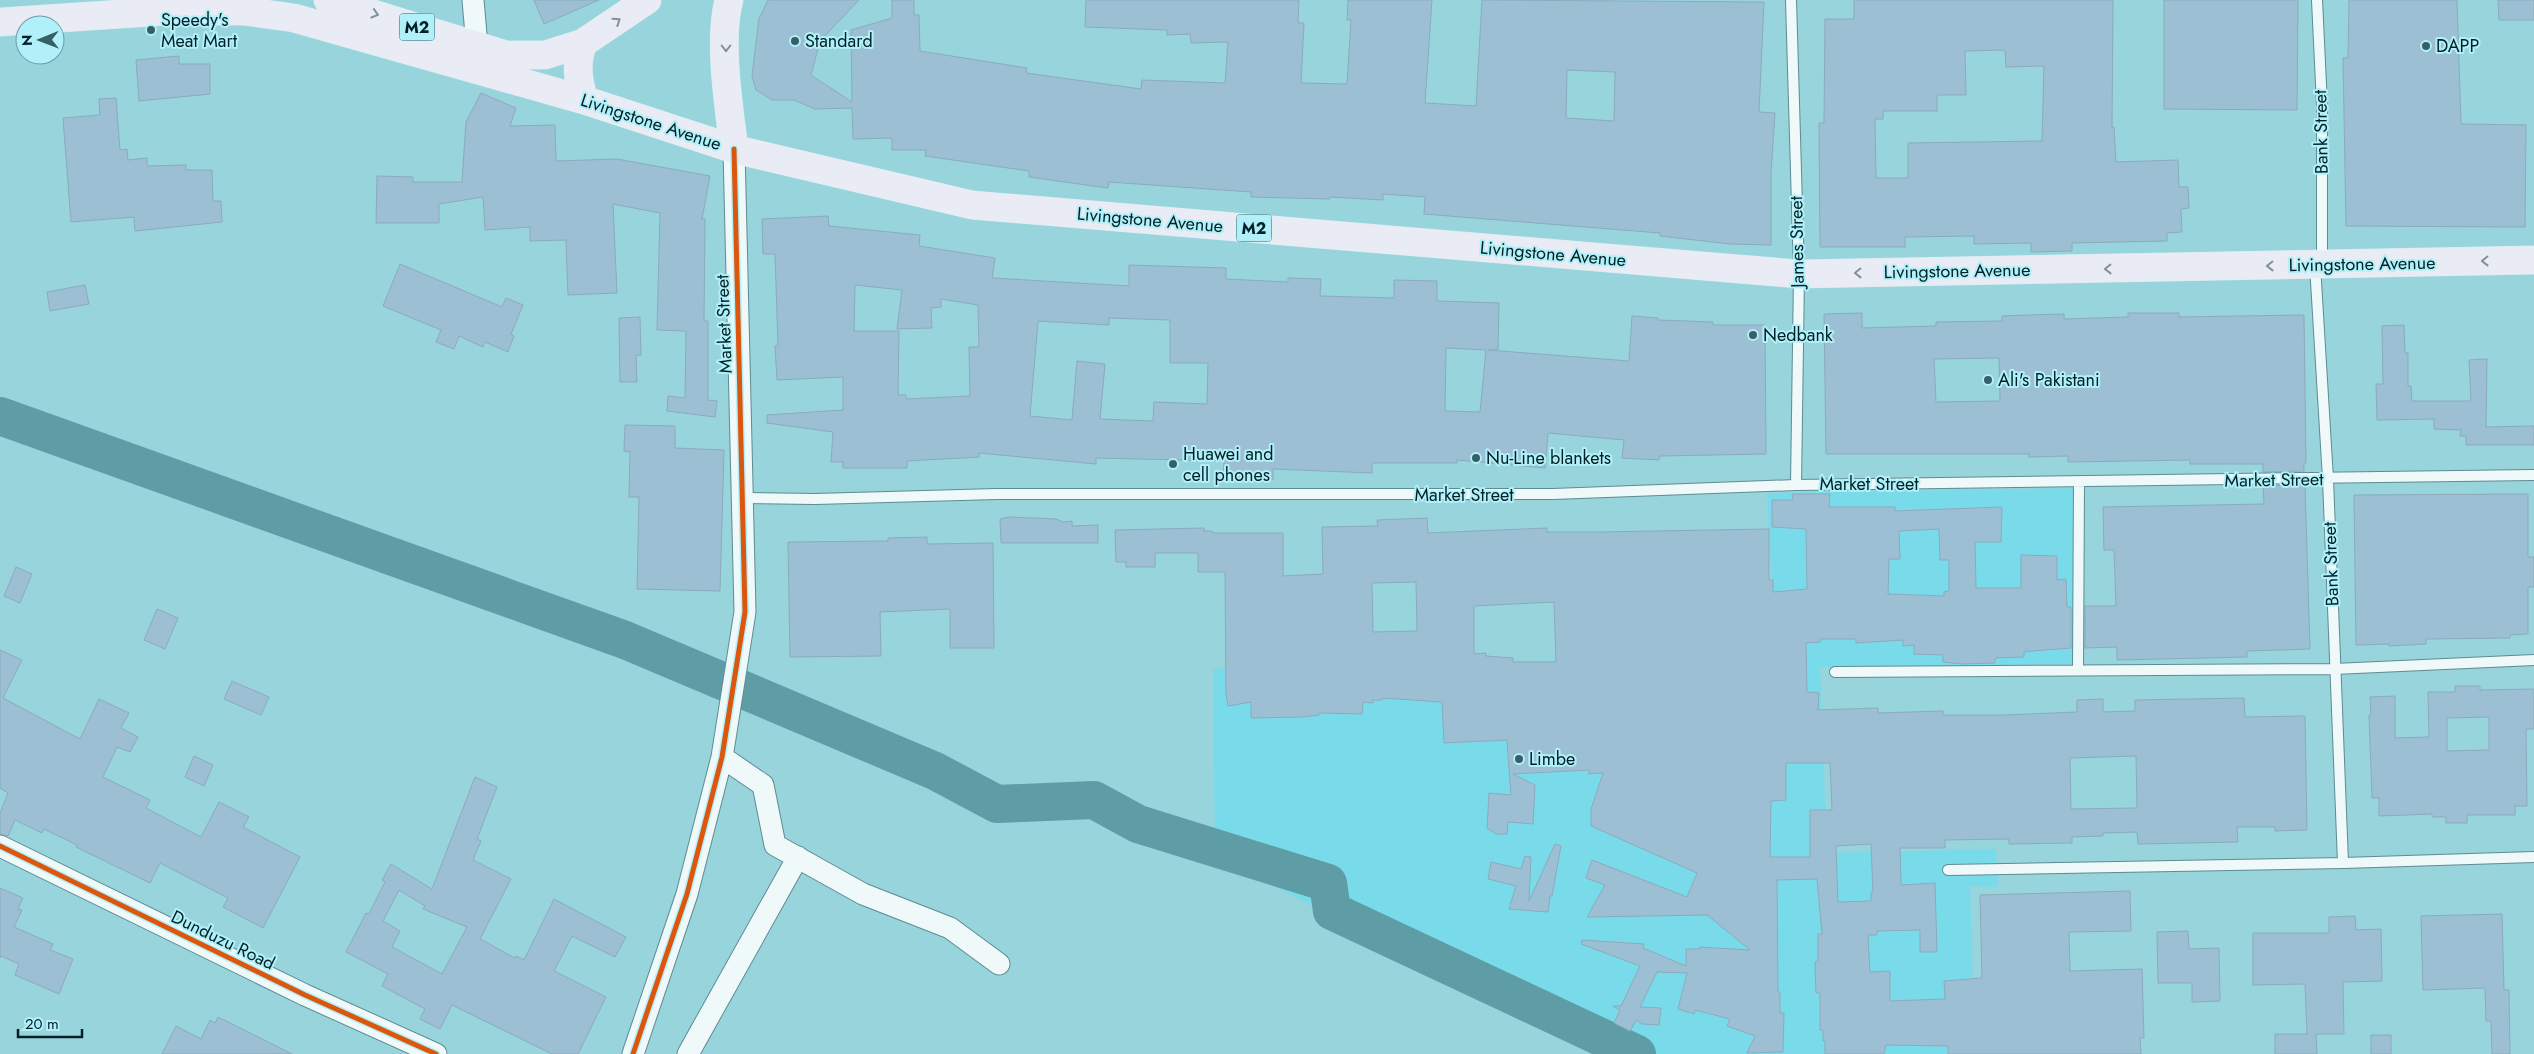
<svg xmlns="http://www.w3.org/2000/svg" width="2534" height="1054" viewBox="0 0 2534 1054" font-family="Jost,sans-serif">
<rect width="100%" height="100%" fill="#97d4dc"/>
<path fill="#79dbe9" d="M 2075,488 L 2072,664 L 1820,667 L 1827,853 L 1996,849 L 1998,887 L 1970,886 L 1975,1054 L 1604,1054 L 1215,856 L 1213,669 L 1776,655 L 1767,493 Z"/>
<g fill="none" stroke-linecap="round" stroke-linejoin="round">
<path stroke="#5e9da6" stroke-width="38" d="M 0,416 L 625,640 L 935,771 L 997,804 L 1094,800 L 1138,824 L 1328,883 L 1332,911 L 1637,1054"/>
</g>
<path fill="#9dbfd4" stroke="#8babbc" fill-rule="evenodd" d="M 534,0 L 599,0 L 544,24 Z
M 768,0 L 859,0 L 820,41 L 811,75 L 852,102 L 851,30 L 892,18 L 892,0 L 914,0 L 914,15 L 919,15 L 920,51 L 1027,68 L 1026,73 L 1141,89 L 1142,80 L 1225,83 L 1228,42 L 1191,43 L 1190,34 L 1167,35 L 1167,30 L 1085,27 L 1086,0 L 1299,0 L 1298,23 L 1304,23 L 1301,83 L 1347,84 L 1351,20 L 1347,20 L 1348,0 L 1432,0 L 1425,103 L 1476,106 L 1482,0 L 1764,2 L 1759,112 L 1775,113 L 1771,174 L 1771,245 L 1730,244 L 1660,236 L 1660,233 L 1424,214 L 1425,197 L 1383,194 L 1383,200 L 1330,197 L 1330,199 L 1251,197 L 1251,192 L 1109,182 L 1108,188 L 1029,177 L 1029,171 L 925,156 L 926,150 L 892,150 L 892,138 L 853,139 L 852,108 L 815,109 L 794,100 L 772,100 L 756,90 L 752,76 L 755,51 L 759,19 ZM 1567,70 L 1615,72 L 1614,121 L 1566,118 Z
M 1854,0 L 2113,0 L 2112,127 L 2114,127 L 2116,162 L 2178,160 L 2179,187 L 2188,187 L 2189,208 L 2181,209 L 2182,232 L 2167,233 L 2167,241 L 2072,243 L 2072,251 L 2031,252 L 2031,243 L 1974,244 L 1974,236 L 1905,237 L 1905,247 L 1820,247 L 1819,123 L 1824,123 L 1825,19 L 1854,19 ZM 2005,50 L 2006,67 L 2044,66 L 2042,141 L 1908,143 L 1908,178 L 1876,178 L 1875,119 L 1883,119 L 1883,111 L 1937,111 L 1937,95 L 1966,95 L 1965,51 Z
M 2164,0 L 2298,0 L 2297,110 L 2164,109 Z
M 2349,0 L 2457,0 L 2461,124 L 2526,125 L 2525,227 L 2346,226 L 2343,58 L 2348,58 Z
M 2498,0 L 2534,0 L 2534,20 L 2499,20 Z
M 179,56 L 179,64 L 210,64 L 210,94 L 139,101 L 136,60 Z
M 481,93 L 516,108 L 510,126 L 555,125 L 556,161 L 617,159 L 710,176 L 702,219 L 705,219 L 704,321 L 708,321 L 708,400 L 717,401 L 715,417 L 667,411 L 668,396 L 685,398 L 686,331 L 657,330 L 660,213 L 613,204 L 617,293 L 568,295 L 566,240 L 530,241 L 530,227 L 485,230 L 483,197 L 439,204 L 439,223 L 376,223 L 377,176 L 413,177 L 413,182 L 462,182 L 466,122 Z
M 116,98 L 120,150 L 127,149 L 128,160 L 147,158 L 147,166 L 186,165 L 186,170 L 212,170 L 213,201 L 221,201 L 222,222 L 135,231 L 134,217 L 71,222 L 63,118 L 100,115 L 99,99 Z
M 828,216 L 829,226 L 920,235 L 919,246 L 995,258 L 992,278 L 1129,286 L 1129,265 L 1226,268 L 1226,279 L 1288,282 L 1288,278 L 1321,279 L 1320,296 L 1394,298 L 1394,280 L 1437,281 L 1437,301 L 1499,303 L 1498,350 L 1488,350 L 1629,361 L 1632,316 L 1658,318 L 1658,320 L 1713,322 L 1713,325 L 1765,325 L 1766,454 L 1660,456 L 1659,460 L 1622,458 L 1624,440 L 1548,433 L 1545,468 L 1457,460 L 1457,463 L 1372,463 L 1372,473 L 1273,469 L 1273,479 L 1223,477 L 1224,461 L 1096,458 L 1096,464 L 979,453 L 979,457 L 907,461 L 907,468 L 843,468 L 843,462 L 831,462 L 833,432 L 767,423 L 767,415 L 843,410 L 843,377 L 777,380 L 775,346 L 778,346 L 775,254 L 763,254 L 762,219 ZM 855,285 L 902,290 L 897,329 L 932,328 L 931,308 L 941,307 L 941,299 L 978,305 L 979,347 L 969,347 L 970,396 L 906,399 L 906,395 L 898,395 L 899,331 L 854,331 ZM 1109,318 L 1170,320 L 1170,363 L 1208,363 L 1207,404 L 1154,402 L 1153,421 L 1100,419 L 1105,364 L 1077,361 L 1072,420 L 1030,416 L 1038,321 L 1109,325 ZM 1446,348 L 1486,350 L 1480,412 L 1445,411 Z
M 400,264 L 502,307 L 506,298 L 523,305 L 511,334 L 514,336 L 508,352 L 485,342 L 483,347 L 459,336 L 454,349 L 436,342 L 441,330 L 383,306 Z
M 85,285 L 89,304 L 50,311 L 47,292 Z
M 1862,313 L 1862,328 L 1936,326 L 1936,322 L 2002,321 L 2002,316 L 2028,315 L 2064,314 L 2064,319 L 2128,317 L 2128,313 L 2179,313 L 2179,317 L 2304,315 L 2306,463 L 2304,463 L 2304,471 L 2263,472 L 2263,464 L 2190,464 L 2190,460 L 2068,462 L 2068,456 L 2029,457 L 2029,454 L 1826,454 L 1824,314 ZM 1999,358 L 2000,401 L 1936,402 L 1934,359 Z
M 640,317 L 641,355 L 636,355 L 637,382 L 620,382 L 619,318 Z
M 2404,325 L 2405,353 L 2408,353 L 2408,386 L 2411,386 L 2412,401 L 2471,401 L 2469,360 L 2487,359 L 2486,427 L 2534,426 L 2534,445 L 2466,445 L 2466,436 L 2460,436 L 2461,430 L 2434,429 L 2434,419 L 2377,420 L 2376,384 L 2383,384 L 2382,326 Z
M 625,425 L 675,426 L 675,448 L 724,450 L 720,591 L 637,589 L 639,497 L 629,497 L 630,452 L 624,451 Z
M 2305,485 L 2310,649 L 2247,651 L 2247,657 L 2117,660 L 2117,647 L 2085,648 L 2085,606 L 2116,606 L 2114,550 L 2104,550 L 2103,507 L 2264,504 L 2263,486 Z
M 1792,494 L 1830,494 L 1829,507 L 1895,507 L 1895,511 L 2002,507 L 2001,542 L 1975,542 L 1976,588 L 2021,588 L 2021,555 L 2057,556 L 2057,580 L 2066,579 L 2067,607 L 2071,607 L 2071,648 L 2032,651 L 2024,652 L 2024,657 L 1995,658 L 1995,663 L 1962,664 L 1943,662 L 1943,655 L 1914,654 L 1914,645 L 1903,646 L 1903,640 L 1856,643 L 1856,639 L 1820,639 L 1820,642 L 1806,643 L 1807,692 L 1819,693 L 1818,710 L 1878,708 L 1878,713 L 1943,711 L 1943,715 L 2006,715 L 2077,712 L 2077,700 L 2103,699 L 2103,712 L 2135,711 L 2135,700 L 2244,698 L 2245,717 L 2305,716 L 2307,830 L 2275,831 L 2275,827 L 2237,827 L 2238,842 L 2138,844 L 2137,832 L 2103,833 L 2103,836 L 2072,837 L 2072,843 L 2009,844 L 2009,839 L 1945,840 L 1945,848 L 1900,848 L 1901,885 L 1935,883 L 1937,952 L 1920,952 L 1920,930 L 1877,931 L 1877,935 L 1868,935 L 1870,972 L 1890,971 L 1890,1001 L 1945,999 L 1944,981 L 1982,978 L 1980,895 L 2130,891 L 2131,931 L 2069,932 L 2070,971 L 2142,969 L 2144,1038 L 2140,1038 L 2141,1054 L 1948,1054 L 1948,1046 L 1886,1045 L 1884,1054 L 1825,1054 L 1825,1041 L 1823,1041 L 1823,1030 L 1820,1030 L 1820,993 L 1816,993 L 1815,962 L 1818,961 L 1818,934 L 1822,934 L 1817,879 L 1777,880 L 1778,992 L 1780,992 L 1780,1013 L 1784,1013 L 1783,1052 L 1747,1053 L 1755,1036 L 1727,1026 L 1730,1019 L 1695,1010 L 1694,1014 L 1678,1009 L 1687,973 L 1657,972 L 1640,1007 L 1661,1008 L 1659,1025 L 1642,1024 L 1636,1020 L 1630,1031 L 1614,1023 L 1620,1010 L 1613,1006 L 1621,1006 L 1640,966 L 1581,944 L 1582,940 L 1644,944 L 1643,948 L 1686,966 L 1686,949 L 1700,949 L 1700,947 L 1750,950 L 1707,915 L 1587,917 L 1605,885 L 1586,878 L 1592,860 L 1687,897 L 1697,873 L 1591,826 L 1591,809 L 1603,773 L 1588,774 L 1590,770 L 1513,774 L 1535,785 L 1533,824 L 1508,822 L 1507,834 L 1496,834 L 1487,828 L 1489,793 L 1511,795 L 1507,740 L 1444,743 L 1442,702 L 1382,698 L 1382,700 L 1373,700 L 1373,703 L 1363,702 L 1362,714 L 1319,713 L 1319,715 L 1302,717 L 1251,718 L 1251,702 L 1228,706 L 1226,694 L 1225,572 L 1198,572 L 1198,553 L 1155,553 L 1155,567 L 1126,567 L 1126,562 L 1116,562 L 1115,530 L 1204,528 L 1204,531 L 1212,531 L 1213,533 L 1283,533 L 1283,576 L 1323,574 L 1322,527 L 1378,526 L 1377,520 L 1427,518 L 1428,533 L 1547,528 L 1547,532 L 1599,532 L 1769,529 L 1769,580 L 1773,580 L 1773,592 L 1807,589 L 1806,529 L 1772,527 L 1772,500 L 1793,500 ZM 1939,529 L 1940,560 L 1949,560 L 1949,591 L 1944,592 L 1944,596 L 1888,594 L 1889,559 L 1900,559 L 1899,531 ZM 1416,582 L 1417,631 L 1373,632 L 1372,583 ZM 1554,602 L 1556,662 L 1513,662 L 1513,658 L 1486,656 L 1486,653 L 1474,654 L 1474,606 ZM 2136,756 L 2137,808 L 2071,809 L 2070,758 ZM 1786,763 L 1830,763 L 1832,810 L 1810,810 L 1810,857 L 1770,857 L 1771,801 L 1786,800 ZM 1871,844 L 1873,892 L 1871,892 L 1871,901 L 1838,902 L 1836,846 Z
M 2528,494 L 2528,557 L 2534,557 L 2534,587 L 2528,587 L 2528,634 L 2510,635 L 2510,638 L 2426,639 L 2426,644 L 2389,646 L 2389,644 L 2356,645 L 2354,495 Z
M 1009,517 L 1056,519 L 1063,522 L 1072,521 L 1072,526 L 1098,525 L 1098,543 L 1001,543 L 1000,519 Z
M 927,537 L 927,544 L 993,543 L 994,648 L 950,648 L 950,609 L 880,612 L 881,656 L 790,657 L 788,542 L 888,541 L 888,538 Z
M 16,567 L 32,574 L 20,603 L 4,596 Z
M 157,609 L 178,618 L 165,649 L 144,640 Z
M 0,650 L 22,660 L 3,698 L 80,739 L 99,699 L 129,713 L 121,728 L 138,737 L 130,752 L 117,747 L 103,777 L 150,800 L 146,808 L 201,837 L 219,802 L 249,817 L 243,827 L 300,857 L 263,928 L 223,907 L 228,898 L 160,863 L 150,883 L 76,847 L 77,845 L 44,829 L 42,833 L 15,820 L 8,836 L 0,834 L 0,813 L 8,793 L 0,788 Z
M 232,681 L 269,697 L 261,715 L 224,699 Z
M 2455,686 L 2480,686 L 2480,690 L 2534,689 L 2534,729 L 2526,729 L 2527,806 L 2515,806 L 2515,815 L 2467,815 L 2467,823 L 2446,823 L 2446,817 L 2432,817 L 2432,814 L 2379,816 L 2379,798 L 2372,798 L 2369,715 L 2371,715 L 2370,697 L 2395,696 L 2395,738 L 2429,737 L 2428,692 L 2455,692 ZM 2489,717 L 2489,750 L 2447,751 L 2447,718 Z
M 194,756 L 213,765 L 204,786 L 185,777 Z
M 475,777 L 497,787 L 477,839 L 481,841 L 473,860 L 511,879 L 480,939 L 515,958 L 516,956 L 524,960 L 554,899 L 626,937 L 615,957 L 572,936 L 554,971 L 606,997 L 578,1054 L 552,1054 L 452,1005 L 440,1029 L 420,1019 L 425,1009 L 382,986 L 388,974 L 346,952 L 366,913 L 369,914 L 385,882 L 382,880 L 391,864 L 432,889 ZM 399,890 L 425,906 L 423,909 L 467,927 L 442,974 L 392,947 L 400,931 L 383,921 Z
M 1555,844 L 1561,846 L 1552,896 L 1550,896 L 1548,912 L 1509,909 L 1516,886 L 1488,879 L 1491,862 L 1521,869 L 1525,856 L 1531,857 L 1529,901 Z
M 0,888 L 23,898 L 18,909 L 22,910 L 14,927 L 53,944 L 50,950 L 73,959 L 59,994 L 15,975 L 19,964 L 1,956 L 0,958 Z
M 2502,914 L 2504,990 L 2509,990 L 2510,1054 L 2492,1054 L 2491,1021 L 2486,1021 L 2485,988 L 2423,990 L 2421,916 Z
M 2355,916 L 2356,930 L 2381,929 L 2382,981 L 2343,982 L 2344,1034 L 2316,1034 L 2317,1054 L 2275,1054 L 2275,1034 L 2307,1034 L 2305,984 L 2253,985 L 2253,933 L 2329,933 L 2329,917 Z
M 2188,931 L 2189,949 L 2219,948 L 2220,1001 L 2192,1002 L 2192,983 L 2158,983 L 2157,932 Z
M 218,1017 L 292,1054 L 162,1054 L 176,1026 L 201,1039 L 210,1020 L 215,1023 Z
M 2371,1035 L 2391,1035 L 2391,1054 L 2371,1054 Z"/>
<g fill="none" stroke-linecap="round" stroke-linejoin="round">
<defs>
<path id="service" d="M 1791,0 L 1799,274 L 1796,485
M 2317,0 L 2322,105 L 2322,264
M 2315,265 L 2328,479 L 2343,863
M 744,498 L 815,499 L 997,494 L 1553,494 L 1796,485 L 2534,475
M 2078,670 L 2079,482
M 1835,672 L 2334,669 L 2534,660
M 1948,870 L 2343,863 L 2534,857"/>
<path id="minor" d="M 473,0 L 477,46
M 722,757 L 763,785 L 775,845 L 863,894 L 950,928 L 999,964
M 0,846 L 305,995 L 436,1054
M 633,1054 L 687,894 L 722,757 L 745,612 L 734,149
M 688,1054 L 798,857"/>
<path id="trunk" d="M 328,0 L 506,55 L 545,55 L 583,43 L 647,0
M 729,0 C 718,40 729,107 734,149
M 0,22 L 166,11 L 244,11 L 294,18 L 584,100 L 734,149 L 972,205 L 1799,274 L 2534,260
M 583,43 C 575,64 578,80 584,100"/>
</defs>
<use href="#service" stroke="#5d8c92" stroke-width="12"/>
<use href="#minor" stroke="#5d8c92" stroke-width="23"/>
<use href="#trunk" stroke="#d0ecef" stroke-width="29"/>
<use href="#service" stroke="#eff9fa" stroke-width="10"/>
<use href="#minor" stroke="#eff9fa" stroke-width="21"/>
<use href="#trunk" stroke="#e9ecf4" stroke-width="28"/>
<defs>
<path id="cycleway" d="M 0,846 L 305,995 L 436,1054
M 633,1054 L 687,894 L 722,757 L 745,612 L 734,149"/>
</defs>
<use href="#cycleway" stroke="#b2f0f9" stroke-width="8"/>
<use href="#cycleway" stroke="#dc560d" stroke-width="5"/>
</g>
<defs><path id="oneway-chevron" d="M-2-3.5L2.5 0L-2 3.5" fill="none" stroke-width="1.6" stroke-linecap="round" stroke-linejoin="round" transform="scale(1.25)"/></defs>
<g stroke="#809197">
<use href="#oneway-chevron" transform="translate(375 14) rotate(17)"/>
<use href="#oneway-chevron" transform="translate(617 21) rotate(-34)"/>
<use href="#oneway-chevron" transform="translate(726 48) rotate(90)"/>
<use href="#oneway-chevron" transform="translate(2485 261) rotate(179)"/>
<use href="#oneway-chevron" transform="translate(2270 266) rotate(179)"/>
<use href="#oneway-chevron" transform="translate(2108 269) rotate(179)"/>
<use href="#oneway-chevron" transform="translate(1858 273) rotate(179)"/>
</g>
<g fill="#356066" stroke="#b2f0f9" stroke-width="2">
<circle cx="151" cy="30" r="5"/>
<circle cx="795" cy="41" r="5"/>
<circle cx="2426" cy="46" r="5"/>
<circle cx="1753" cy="335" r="5"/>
<circle cx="1988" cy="380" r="5"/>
<circle cx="1476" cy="458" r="5"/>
<circle cx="1173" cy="464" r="5"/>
<circle cx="1519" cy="759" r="5"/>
</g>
<g text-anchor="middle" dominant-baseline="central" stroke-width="4" stroke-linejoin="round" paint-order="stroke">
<g fill="#b2f0f9" stroke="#355f65" stroke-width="1">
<rect x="399.5" y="13.5" width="35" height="27" rx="4"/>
<rect x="1236.5" y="214.5" width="35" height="27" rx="4"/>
</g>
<g font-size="16" font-weight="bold" fill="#002126">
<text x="417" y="27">M2</text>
<text x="1254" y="228">M2</text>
</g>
<g font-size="18" fill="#002126" stroke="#b2f0f9" text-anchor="start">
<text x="161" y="20">Speedy's<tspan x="161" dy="21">Meat Mart</tspan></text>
<text x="805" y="41">Standard</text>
<text x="2436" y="46">DAPP</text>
<text x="1763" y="335">Nedbank</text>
<text x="1998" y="380">Ali's Pakistani</text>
<text x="1183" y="454">Huawei and<tspan x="1183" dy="21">cell phones</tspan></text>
<text x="1486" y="458">Nu-Line blankets</text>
<text x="1529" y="759">Limbe</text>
</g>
<g font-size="18" fill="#002126" stroke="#b2f0f9">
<text transform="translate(651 122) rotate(18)">Livingstone Avenue</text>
<text transform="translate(2321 132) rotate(-91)">Bank Street</text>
<text transform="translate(1150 220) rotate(5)">Livingstone Avenue</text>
<text transform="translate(1797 242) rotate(-91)">James Street</text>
<text transform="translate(1553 254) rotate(5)">Livingstone Avenue</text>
<text transform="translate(2362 264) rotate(-1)">Livingstone Avenue</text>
<text transform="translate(1957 271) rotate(-1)">Livingstone Avenue</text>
<text transform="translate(724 324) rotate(-92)">Market Street</text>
<text transform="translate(2274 480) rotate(-1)">Market Street</text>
<text x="1869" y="484">Market Street</text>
<text x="1464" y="495">Market Street</text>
<text transform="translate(2331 564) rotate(-92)">Bank Street</text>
<text transform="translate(223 940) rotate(26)">Dunduzu Road</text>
</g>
</g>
<g transform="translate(40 40) rotate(269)"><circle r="24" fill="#b2f0f9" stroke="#6b9da5"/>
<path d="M0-4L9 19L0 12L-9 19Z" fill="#356066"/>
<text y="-8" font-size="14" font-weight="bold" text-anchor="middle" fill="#002126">N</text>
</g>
<path d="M18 1029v8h64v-8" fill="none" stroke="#002126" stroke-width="2.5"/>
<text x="25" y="1029" font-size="15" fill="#002126" stroke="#b2f0f9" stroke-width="4" paint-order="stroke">20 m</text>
</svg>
